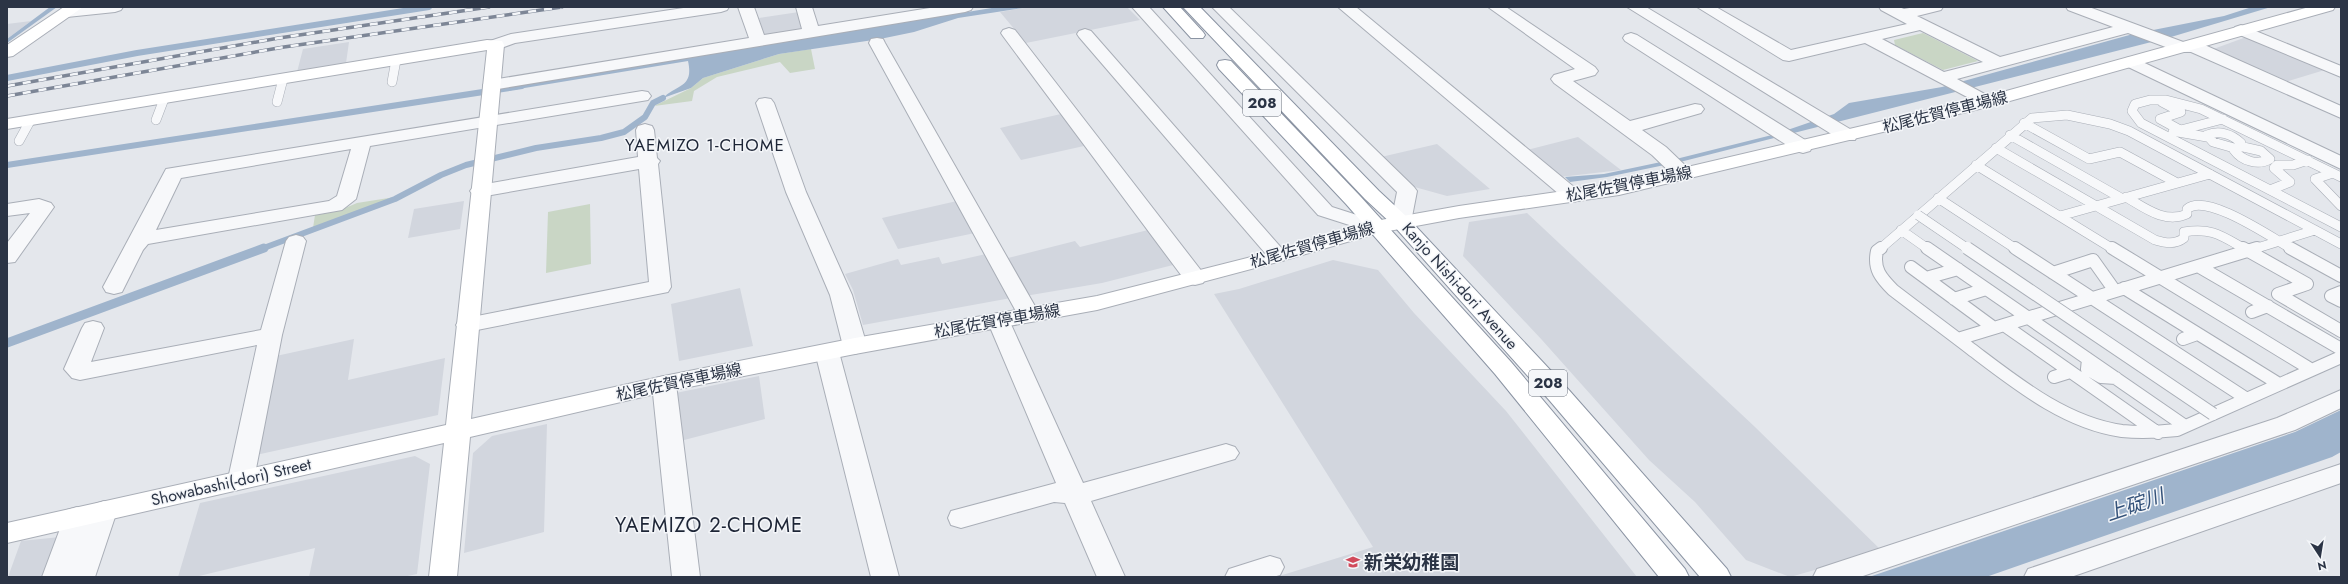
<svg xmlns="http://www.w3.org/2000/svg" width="2348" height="584" viewBox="0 0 2348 584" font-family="Jost,'Noto Sans JP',sans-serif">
<rect width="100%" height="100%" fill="#e4e7ec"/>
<path fill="#d2d6de" d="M 1029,7 L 1127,7 L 1140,20 L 1026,43 L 1000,12 Z
M 799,12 L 805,29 L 764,35 L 759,18 Z
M 31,21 L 7,39 L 7,24 Z
M 2249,36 L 2328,69 L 2282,83 L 2208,51 Z
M 349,42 L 346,63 L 297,72 L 303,49 Z
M 1061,114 L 1084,146 L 1021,160 L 1000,128 Z
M 1578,137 L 1621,170 L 1560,177 L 1527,150 Z
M 1437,144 L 1490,189 L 1447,196 L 1411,186 L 1381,157 Z
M 464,201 L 460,229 L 408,238 L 414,209 Z
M 957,201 L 975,233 L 898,249 L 882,218 Z
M 1527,213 L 1755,427 L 1882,551 L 1790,577 L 1746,560 L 1695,502 L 1649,460 L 1542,340 L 1463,256 L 1469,222 Z
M 1148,230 L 1173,265 L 1102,283 L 1025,296 L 1004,259 L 1075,241 L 1080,247 Z
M 986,254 L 1011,298 L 863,325 L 853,290 L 845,274 L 898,259 L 901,265 L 939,257 L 942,264 Z
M 1333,260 L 1378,270 L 1414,313 L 1506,411 L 1637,577 L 1276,577 L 1373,547 L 1214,294 L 1239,289 Z
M 740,288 L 753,346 L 679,361 L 671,304 Z
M 354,339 L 348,380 L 445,358 L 438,415 L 256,455 L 276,356 Z
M 759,376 L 765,419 L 661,446 L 656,397 Z
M 547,424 L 544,532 L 464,553 L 473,453 L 492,436 Z
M 415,456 L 430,464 L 417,574 L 403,577 L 309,577 L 315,548 L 195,577 L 178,577 L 200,503 Z
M 60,537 L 70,577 L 8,577 L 21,541 Z"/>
<path fill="#c9d6c5" d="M 1923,33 L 1978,61 L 1943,70 L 1895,45 L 1894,40 Z
M 811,49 L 815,69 L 790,73 L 780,62 L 717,77 L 694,91 L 692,101 L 654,106 L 691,88 L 703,78 L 779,54 Z
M 395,197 L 313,228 L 315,215 L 343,209 L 357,203 Z
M 590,204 L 591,264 L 546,273 L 548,212 Z"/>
<path fill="#9fb4cc" d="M 50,7 L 57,7 L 7,43 L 7,39 Z
M 998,7 L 1029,7 L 958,18 L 914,32 L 880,39 L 779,54 L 703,78 L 691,88 L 663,98 C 677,84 694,88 688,61 L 507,91 L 516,85 Z
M 2252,7 L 2271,7 L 2171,37 L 1684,161 L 1607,177 L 1570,182 L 1565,177 L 1604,174 L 1680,158 L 1776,134 L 1834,114 L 1849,103 L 1942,87 L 2133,34 L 2224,16 Z
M 2341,410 L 2341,452 L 2332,457 L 1986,577 L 1869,577 L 2295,432 Z"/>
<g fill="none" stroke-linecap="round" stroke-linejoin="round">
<path stroke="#9fb4cc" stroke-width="6" d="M 7,78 L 137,53 L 429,7
M 7,165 L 522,86
M 261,249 L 395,199 L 441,175 L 466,165 L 536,148 L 601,138 L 624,132 L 645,117 L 653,103 L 663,98"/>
<path stroke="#9fb4cc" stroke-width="9" d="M 7,343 L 264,248"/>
<defs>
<path id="lane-far1" d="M 392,82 L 396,60
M 277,102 L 283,79
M 2162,102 L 2181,112 L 2160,119 L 2180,130
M 156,120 L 164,99
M 2024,123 L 2089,159 L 2120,152 L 2177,183
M 2173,132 L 2223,119
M 2178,132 L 2207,137
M 2010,135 L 2121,198
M 19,141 L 30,121
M 2239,146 L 2261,151 L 2270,159 C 2258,166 2242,161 2234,150 Z
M 1996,148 L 2155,240 C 2165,243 2175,245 2184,238 L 2184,232 C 2211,227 2222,236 2245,249
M 2234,148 L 2213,142 L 2207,135 C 2219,130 2232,134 2241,143 L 2239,146
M 1976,165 L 2113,249
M 2333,173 L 2315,179 L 2341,206
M 2341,177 L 2201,109 L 2166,100 L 2150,100 L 2135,104 L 2132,111 L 2141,123 L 2341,227
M 2270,190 L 2290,182 L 2274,168 L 2277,165 L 2293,165 L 2308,160
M 2126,197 C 2145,208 2165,224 2187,214 L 2187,209 C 2206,192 2272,238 2292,249
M 1938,198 L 2016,249
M 2060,216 L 2210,174
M 1901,230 L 1928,249
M 1880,249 L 2032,118 L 2067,115 L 2110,124 L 2129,131 L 2341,244
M 2254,249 L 2315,230"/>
<path id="lane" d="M 1881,248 L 1877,251 C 1873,269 1881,278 1893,290 C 1919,310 1945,329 1971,349 C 2016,383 2065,423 2122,431 C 2141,433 2159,432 2177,430 L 2341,357
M 1927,248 L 2185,426
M 2015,248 L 2247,399
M 2112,248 L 2312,370
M 2243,248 L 2307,284 L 2278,294 L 2341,331
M 2290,248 L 2341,276
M 2198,266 L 2341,349
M 1911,267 L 1994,328
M 2053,273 L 2093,260 L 2115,291
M 1926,278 L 1958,269
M 2124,288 L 2279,384
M 2341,292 L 2331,296 L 2341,301
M 1954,299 L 1986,289
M 2252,312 L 2268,306
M 2004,325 L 2158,433
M 1958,339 L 2257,248
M 2183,339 L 2197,334
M 2088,359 L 2087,369 L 2101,377 L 2116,378
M 2054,377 L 2070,372"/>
<path id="street" d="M 69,7 L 123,7 L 121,10 L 115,12 L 67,17 L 61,15 L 59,12 L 61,9 Z
M 690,7 L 729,7 L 727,10 L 721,12 L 515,43 L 496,50 L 490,49 L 488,45 L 490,41 L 511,34 Z
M 738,7 L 754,7 L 764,35 L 802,29 L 796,7 L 812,7 L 818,26 L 936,7 L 973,7 L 971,10 L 965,12 L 492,90 L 486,89 L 483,85 L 486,81 L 492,80 L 749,38 Z
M 1132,7 L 1149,7 L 1332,207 L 1382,223 L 1385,227 L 1382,231 L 1375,233 L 1368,231 L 1318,215 Z
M 1212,7 L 1229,7 L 1414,187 L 1417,191 L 1411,222 L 1408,226 L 1401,228 L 1394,226 L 1391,222 L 1397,192 Z
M 1338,7 L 1356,7 L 1580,192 L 1583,196 L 1580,200 L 1573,202 L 1566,200 Z
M 1488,7 L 1506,7 L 1595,67 L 1598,71 L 1595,75 L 1573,81 L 1630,121 L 1695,104 L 1701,105 L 1704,109 L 1701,113 L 1642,130 L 1666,147 L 1690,170 L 1693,174 L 1690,178 L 1683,180 L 1676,178 L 1652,155 L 1554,83 L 1551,79 L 1554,75 L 1575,69 Z
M 1627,7 L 1646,7 L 1855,132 L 1857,136 L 1855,140 L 1841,140 Z
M 1697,7 L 1716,7 L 1791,50 L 1907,24 L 1881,10 L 1879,7 L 1899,7 L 1904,9 L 1915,7 L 1943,7 L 1941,10 L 1917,16 L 2000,57 L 2113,27 L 2068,10 L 2066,7 L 2089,7 L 2186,43 L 2198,42 L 2341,106 L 2341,118 L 2191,52 L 2179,52 L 2128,33 L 1957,79 L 1992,98 L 1995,102 L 1992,106 L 1986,107 L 1865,43 L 1789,61 L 1783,60 ZM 1920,30 L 1983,62 L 1944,72 L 1882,39 Z
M 2241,25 L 2341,66 L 2341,77 L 2235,33 L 2233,30 L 2235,27 Z
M 1009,28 L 1015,30 L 1203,273 L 1206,278 L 1203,283 L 1195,285 L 1187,283 L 1003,36 L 1001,33 L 1003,30 Z
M 1085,29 L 1091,31 L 1285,252 L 1289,256 L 1285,260 L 1278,262 L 1271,260 L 1079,37 L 1077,34 L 1079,31 Z
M 1631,33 L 1637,35 L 1810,143 L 1812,147 L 1810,151 L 1803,153 L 1796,151 L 1625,41 L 1623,38 L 1625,35 Z
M 877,38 L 883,39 L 885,43 L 1040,315 L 1037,320 L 1029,322 L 1021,320 L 1018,315 L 869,43 L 871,39 Z
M 2132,57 L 2341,156 L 2341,169 L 2126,66 L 2124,62 L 2126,58 Z
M 642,91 L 648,92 L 651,96 L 648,100 L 370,146 L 356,199 L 342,210 L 148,244 L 143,250 L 122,292 L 114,294 L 106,292 L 103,287 L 166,169 ZM 351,149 L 337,196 L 329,201 L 156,230 L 181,178 Z
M 765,98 L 771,99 L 774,103 L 806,192 L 852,295 L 867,346 L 863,351 L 855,354 L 847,351 L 843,346 L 830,295 L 786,192 L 756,103 L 759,99 Z
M 645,124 L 652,126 L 654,130 L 657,158 L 660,161 L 658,164 L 671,287 L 668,292 L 467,332 L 459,330 L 456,325 L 459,320 L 467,318 L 649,282 L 639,169 L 480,197 L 473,195 L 470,191 L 473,187 L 480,185 L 638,157 L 636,130 L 638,126 Z
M 39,199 L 51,203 L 54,207 L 15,262 L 7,263 L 7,243 L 30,213 L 7,216 L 7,204 Z
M 296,235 L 303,237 L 306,241 L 282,335 L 254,479 L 250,486 L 241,489 L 232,486 L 228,479 L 257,345 L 80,380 L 72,378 L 64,369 L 82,328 L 85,323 L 93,321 L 101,323 L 104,328 L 91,362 L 261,330 L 286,241 L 289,237 Z
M 998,313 L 1006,315 L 1009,320 L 1083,483 L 1226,444 L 1235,447 L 1239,453 L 1235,459 L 1091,501 L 1125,577 L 1097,577 L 1065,503 L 1054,502 L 961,528 L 951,525 L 948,518 L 951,511 L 1056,483 L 987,320 L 990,315 Z
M 827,344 L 835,347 L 839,352 L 899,577 L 871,577 L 815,352 L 819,347 Z
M 664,376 L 672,378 L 676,384 L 700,577 L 672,577 L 652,384 L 656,378 Z
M 2341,390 L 2341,408 L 2295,430 L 1860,577 L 1813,577 L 1817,569 L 2277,418 Z
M 2341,464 L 2341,483 L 2071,577 L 2024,577 L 2028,569 Z
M 104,501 L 113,504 L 117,511 L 95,577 L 42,577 L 67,510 L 77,507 L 87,510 L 89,515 L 95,504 Z
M 1270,556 L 1280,559 L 1284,567 L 1280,575 L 1273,577 L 1225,577 L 1229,569 Z"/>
<path id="secondary" d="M 64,7 L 83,7 L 13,56 L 7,57 L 7,45 Z
M 2309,7 L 2335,7 L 2333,10 L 1992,106 L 1619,195 L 1459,218 L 1378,233 L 1285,260 L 1097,310 L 855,354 L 664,392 L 470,437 L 457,577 L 429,577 L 444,443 L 7,543 L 7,523 L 446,425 L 487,50 L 7,129 L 7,119 L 487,40 L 502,41 L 504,45 L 471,419 L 664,376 L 855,338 L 1097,296 L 1271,252 L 1375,221 L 1459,206 L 1619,183 L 1981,98 Z"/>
<path id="highway" d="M 1163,7 L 1180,7 L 1203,32 L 1205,35 L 1203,38 L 1191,38 Z
M 1183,7 L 1200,7 L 1379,191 L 1408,218 L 1568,389 L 1727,569 L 1731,577 L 1700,577 L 1550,401 L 1394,226 L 1365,199 Z
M 1225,60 L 1231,61 L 1360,196 L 1511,362 L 1685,569 L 1689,577 L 1659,577 L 1495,374 L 1346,204 L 1219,69 L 1217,65 L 1219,61 Z"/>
</defs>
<use href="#lane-far1" stroke="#a9aeb7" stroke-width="10"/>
<use href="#lane" stroke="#a9aeb7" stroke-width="14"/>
<use href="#street" stroke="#a9aeb7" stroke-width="2"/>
<use href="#secondary" stroke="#a9aeb7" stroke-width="2"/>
<use href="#highway" stroke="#8b94a3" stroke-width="2"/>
<use href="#lane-far1" stroke="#f7f8fa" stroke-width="9"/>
<use href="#lane" stroke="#f7f8fa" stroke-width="12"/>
<use href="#street" fill="#f7f8fa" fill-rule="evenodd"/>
<use href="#secondary" fill="#fff" fill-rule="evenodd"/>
<use href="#highway" fill="#fff" fill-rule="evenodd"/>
<defs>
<path id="rail" d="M 7,86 L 279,38 L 489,7
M 7,96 L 284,47 L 562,7"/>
</defs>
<use href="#rail" stroke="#7d8696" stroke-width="3.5"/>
<use href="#rail" stroke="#f4f6f9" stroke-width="2.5" stroke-dasharray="8" stroke-linecap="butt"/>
<defs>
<path id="lane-bridge-far1" d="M 1918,215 L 1968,249"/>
<path id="lane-bridge" d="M 1967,248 L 2213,414"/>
</defs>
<use href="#lane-bridge-far1" stroke="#a9aeb7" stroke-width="10" stroke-linecap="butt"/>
<use href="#lane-bridge" stroke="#a9aeb7" stroke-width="14" stroke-linecap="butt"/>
<use href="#lane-bridge-far1" stroke="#f7f8fa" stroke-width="9"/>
<use href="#lane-bridge" stroke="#f7f8fa" stroke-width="12"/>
</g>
<defs>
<symbol id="school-bare" viewBox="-9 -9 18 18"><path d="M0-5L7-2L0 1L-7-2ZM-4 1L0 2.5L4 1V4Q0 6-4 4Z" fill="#d1495b" stroke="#f4f6f9" stroke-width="2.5" paint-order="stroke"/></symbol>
</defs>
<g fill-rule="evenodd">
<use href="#school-bare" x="1343" y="552" width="20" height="20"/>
</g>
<g text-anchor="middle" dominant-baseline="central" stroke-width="3" stroke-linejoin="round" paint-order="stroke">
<g fill="#f4f6f9" stroke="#676e7b" stroke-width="1">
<rect x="1243" y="90" width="38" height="26" rx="3"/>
<rect x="1529" y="370" width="38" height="26" rx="3"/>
</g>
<g font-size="15" font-weight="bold" fill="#2b3445">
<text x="1262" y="103">208</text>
<text x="1548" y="383">208</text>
</g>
<g font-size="16" fill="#2b3445" stroke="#f4f6f9">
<text transform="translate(1945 112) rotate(-14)">松尾佐賀停車場線</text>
<text transform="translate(1629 184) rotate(-11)">松尾佐賀停車場線</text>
<text transform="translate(1312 245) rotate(-16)">松尾佐賀停車場線</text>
<text transform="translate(1460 286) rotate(48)">Kanjo Nishi-dori Avenue</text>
<text transform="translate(997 321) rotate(-10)">松尾佐賀停車場線</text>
<text transform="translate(679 382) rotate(-12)">松尾佐賀停車場線</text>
<text transform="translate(231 482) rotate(-13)">Showabashi(-dori) Street</text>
</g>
<g font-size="17" letter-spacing="1" fill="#1d2536" stroke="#f4f6f9">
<text x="705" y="145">YAEMIZO 1-CHOME</text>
</g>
<g font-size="19" font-weight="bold" fill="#2b3445" stroke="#f4f6f9" text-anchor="start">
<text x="1364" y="562">新栄幼稚園</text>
</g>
<g font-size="20" font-style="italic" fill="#34527a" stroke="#f4f6f9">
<text transform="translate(2135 505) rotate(-19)">上碇川</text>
</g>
<g font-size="20" letter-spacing="1" fill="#1d2536" stroke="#f4f6f9">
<text x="709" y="525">YAEMIZO 2-CHOME</text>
</g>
</g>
<rect width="2348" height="584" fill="none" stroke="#2b3445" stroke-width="16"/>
<g transform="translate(2320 556) rotate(168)" stroke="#f4f6f9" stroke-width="3" paint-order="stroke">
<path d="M0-3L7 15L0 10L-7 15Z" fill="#2b3445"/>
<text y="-6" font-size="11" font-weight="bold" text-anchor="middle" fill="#2b3445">N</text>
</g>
</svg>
